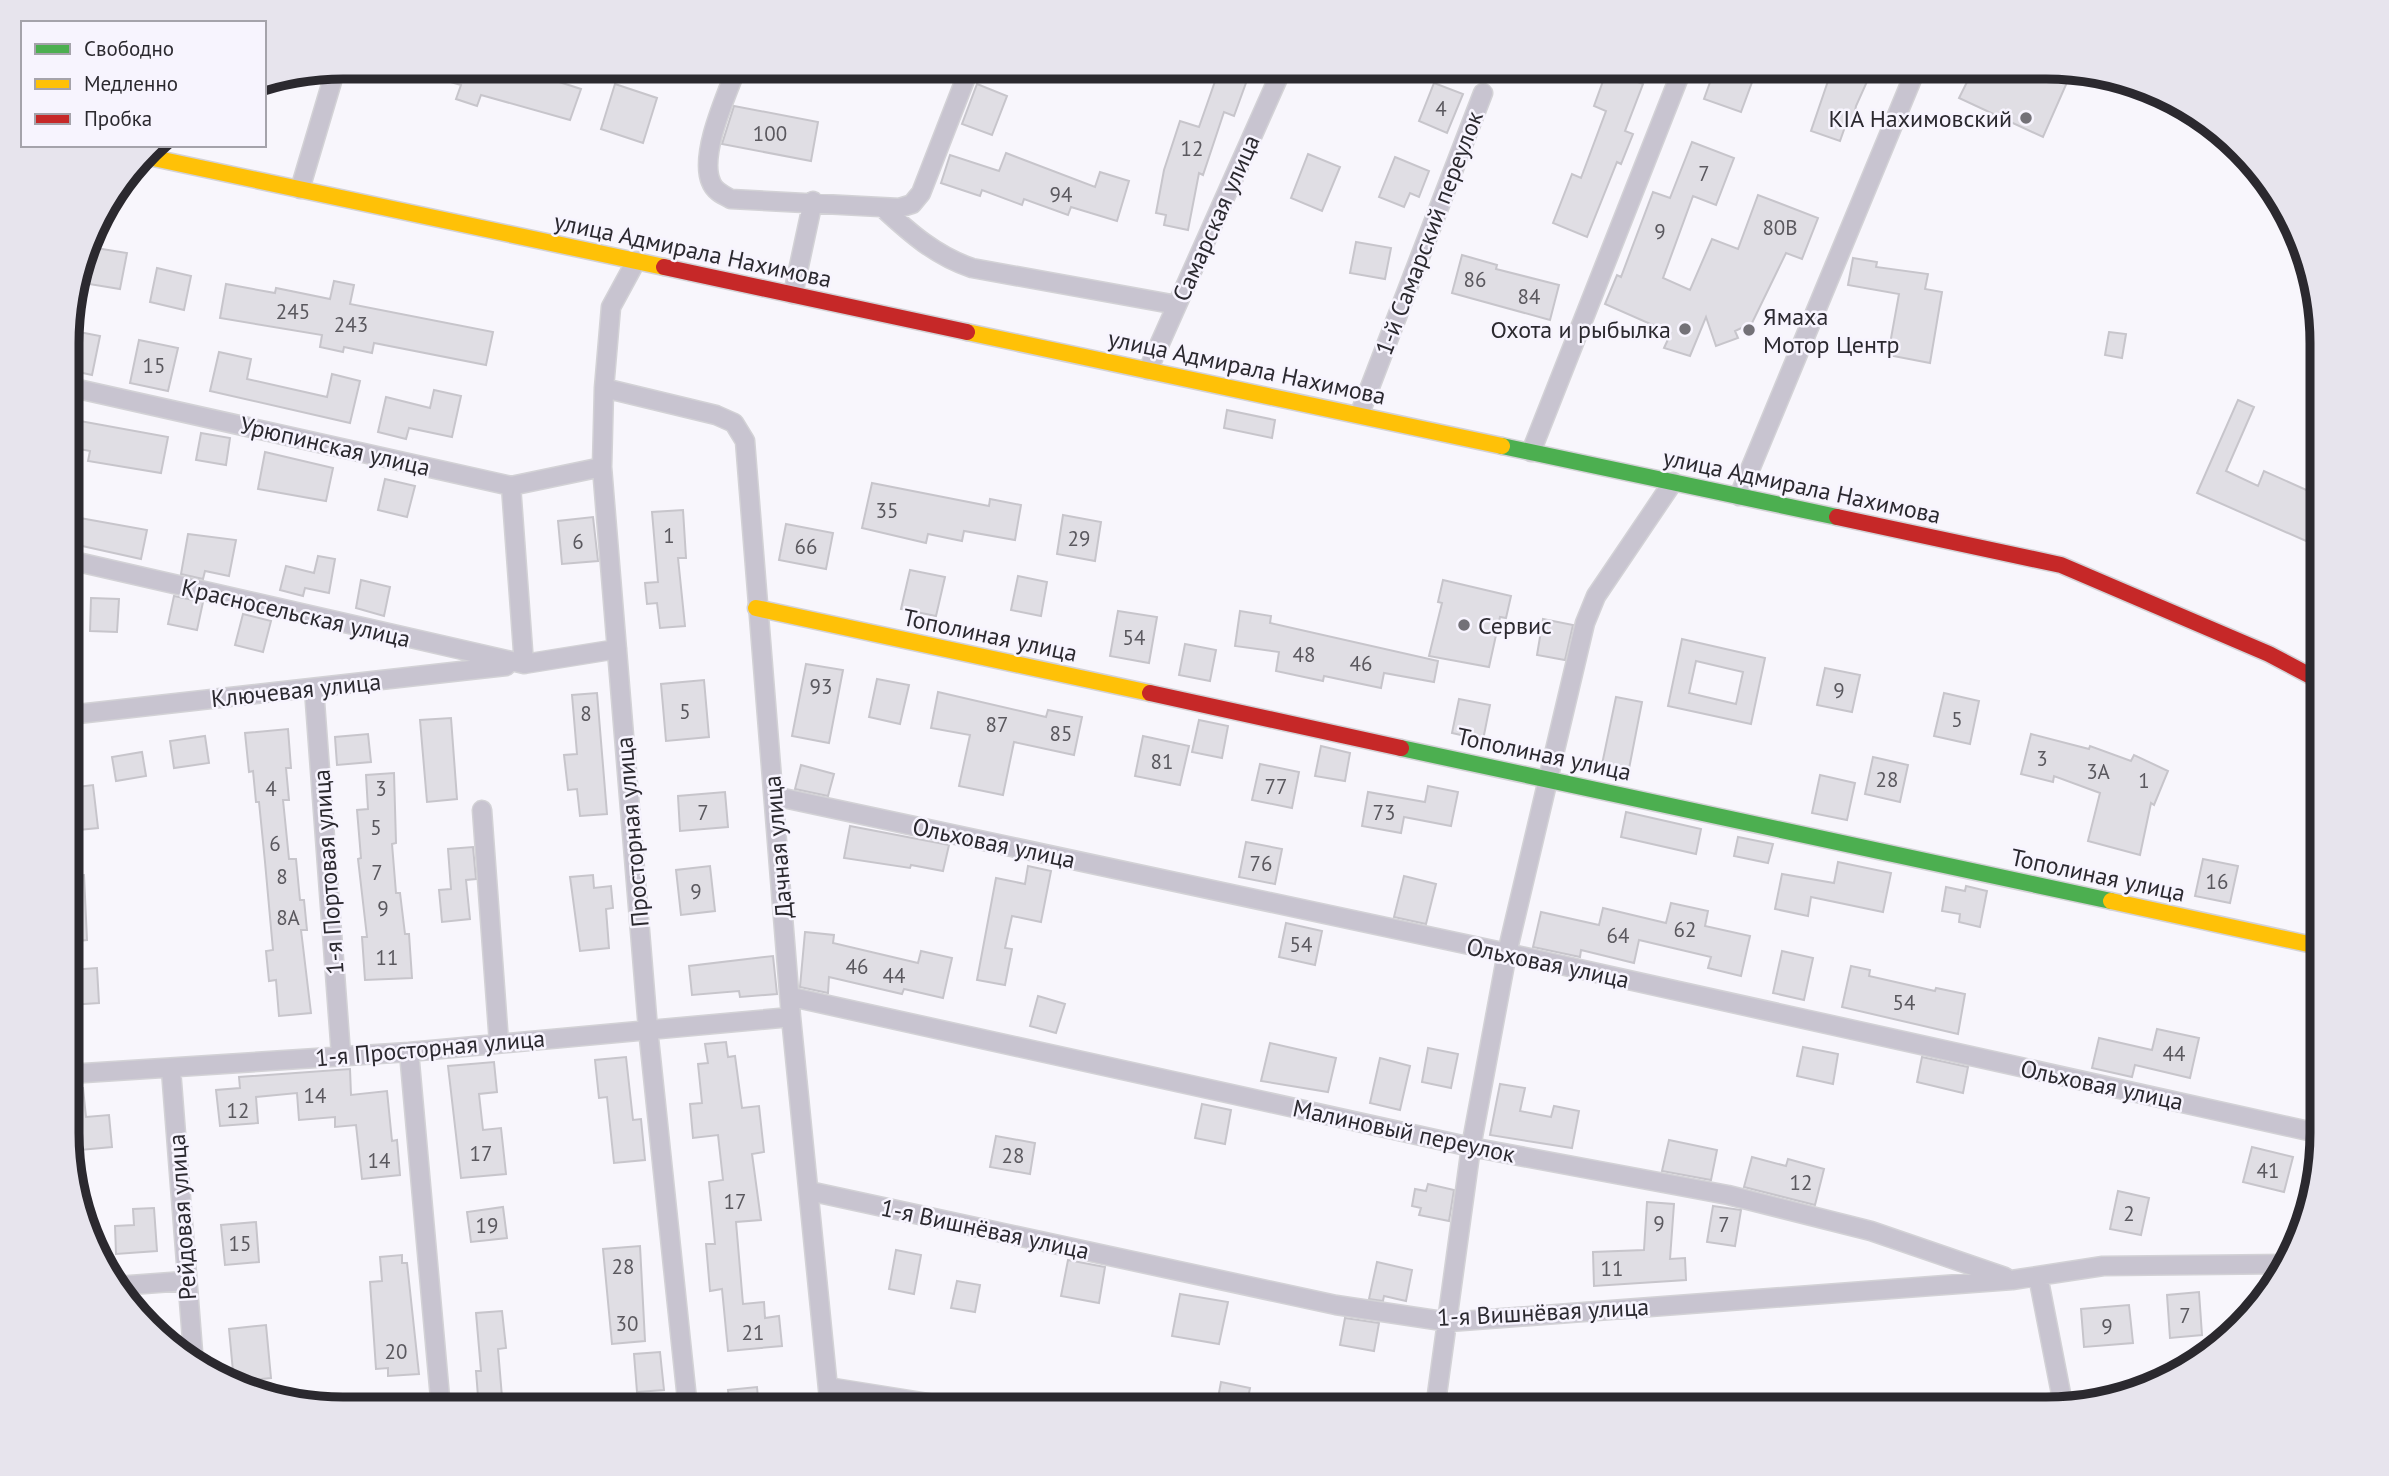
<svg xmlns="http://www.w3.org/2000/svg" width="2389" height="1476" viewBox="0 0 2389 1476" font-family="'PT Sans',sans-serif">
<rect width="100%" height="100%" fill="#f8f6fc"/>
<path fill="#e0dee4" stroke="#c7c5cb" stroke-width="2" fill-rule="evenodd" d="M 412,66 L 526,66 L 525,71 L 581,89 L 570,120 L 481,95 L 477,106 L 456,99 L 461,85 L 412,71 Z
M 1716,66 L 1758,66 L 1741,112 L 1704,99 Z
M 1830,66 L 1874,66 L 1856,106 L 1852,126 L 1846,124 L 1840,141 L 1811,131 L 1828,81 L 1824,80 Z
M 1975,66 L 2047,66 L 2072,71 L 2043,137 L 1959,98 Z
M 1219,70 L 1247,80 L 1234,116 L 1224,112 L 1203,175 L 1199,173 L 1188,230 L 1164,225 L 1166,215 L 1156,213 L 1164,170 L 1180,121 L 1199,127 Z
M 1607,70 L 1643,84 L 1625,131 L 1633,134 L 1621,164 L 1617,162 L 1587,237 L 1553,223 L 1572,174 L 1581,178 L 1606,111 L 1594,106 Z
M 1434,83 L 1463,94 L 1447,133 L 1419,121 Z
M 615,84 L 657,98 L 643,143 L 601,129 Z
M 977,84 L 1007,96 L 992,135 L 962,124 Z
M 734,106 L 818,122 L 811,161 L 722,144 Z
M 1692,142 L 1734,158 L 1716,205 L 1693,196 L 1663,278 L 1690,290 L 1712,239 L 1738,249 L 1758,195 L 1818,218 L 1802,259 L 1786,253 L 1752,323 L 1735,331 L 1738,338 L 1716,346 L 1706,317 L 1690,356 L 1664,348 L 1671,333 L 1605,304 L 1617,275 L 1621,277 L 1653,192 L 1670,198 Z
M 1006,153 L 1095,187 L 1100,172 L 1129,181 L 1117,221 L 1071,207 L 1068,215 L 1024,199 L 1022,205 L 982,190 L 980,196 L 941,183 L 950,155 L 999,171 Z
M 1308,154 L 1340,167 L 1322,211 L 1291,198 Z
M 1395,157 L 1429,171 L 1419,197 L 1410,193 L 1404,207 L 1379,197 Z
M 1356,242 L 1391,248 L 1385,279 L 1350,273 Z
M 96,248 L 127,253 L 120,289 L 89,284 Z
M 1462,255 L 1497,265 L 1496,269 L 1559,285 L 1550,320 L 1452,293 Z
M 1853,258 L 1877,262 L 1876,267 L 1928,274 L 1925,289 L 1942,292 L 1930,363 L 1888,355 L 1899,294 L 1848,285 Z
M 157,268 L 191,276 L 184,310 L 150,302 Z
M 334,281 L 354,285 L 350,304 L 493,332 L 486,365 L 374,343 L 372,353 L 344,347 L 343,352 L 320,347 L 322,335 L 220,318 L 226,284 L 275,293 L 276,288 L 330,299 Z
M 69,330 L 100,336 L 92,375 L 69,370 Z
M 2109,332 L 2126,334 L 2122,358 L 2105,355 Z
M 139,340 L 178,348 L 168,391 L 130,383 Z
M 219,352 L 251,359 L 247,379 L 327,397 L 332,374 L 360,381 L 350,423 L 210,391 Z
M 434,390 L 461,396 L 452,437 L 409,428 L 406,439 L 378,432 L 386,397 L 430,408 Z
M 2238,400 L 2254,407 L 2226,471 L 2258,486 L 2264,471 L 2322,497 L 2322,548 L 2197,493 Z
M 1227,410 L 1275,420 L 1272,438 L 1224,428 Z
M 69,419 L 168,437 L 161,473 L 88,461 L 90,451 L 69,447 Z
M 201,433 L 230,438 L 226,465 L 196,460 Z
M 265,452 L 333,468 L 326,501 L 258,489 Z
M 385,479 L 415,486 L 407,517 L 378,510 Z
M 872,483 L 989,506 L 990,499 L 1021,505 L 1015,540 L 964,531 L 962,541 L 928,534 L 926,543 L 862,528 Z
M 683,510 L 686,558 L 678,558 L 685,626 L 660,628 L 657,603 L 647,604 L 645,583 L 658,582 L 652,512 Z
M 1063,515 L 1101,522 L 1095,561 L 1057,554 Z
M 593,517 L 598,561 L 562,564 L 558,521 Z
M 80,518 L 147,530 L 141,559 L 73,544 Z
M 786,524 L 833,533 L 826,569 L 779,560 Z
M 188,534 L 236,540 L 229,576 L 205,571 L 203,579 L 181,574 Z
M 318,556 L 335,559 L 329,593 L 305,588 L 303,596 L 280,590 L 286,566 L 314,573 Z
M 910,570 L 945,577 L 936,616 L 901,609 Z
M 1018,576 L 1047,582 L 1041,616 L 1011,610 Z
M 361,580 L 390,587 L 384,616 L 356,608 Z
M 1443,580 L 1511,596 L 1506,618 L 1500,617 L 1489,667 L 1429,656 L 1442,603 L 1438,602 Z
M 174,596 L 203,602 L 197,630 L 168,624 Z
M 91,598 L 119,599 L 117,632 L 90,631 Z
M 1118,611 L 1157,617 L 1149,663 L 1110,656 Z
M 1240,611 L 1271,616 L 1270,623 L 1438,661 L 1434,682 L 1384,673 L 1381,688 L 1324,676 L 1323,681 L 1276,671 L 1279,652 L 1235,646 Z
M 243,614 L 271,621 L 263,652 L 235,645 Z
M 1543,619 L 1573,625 L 1565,660 L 1537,655 Z
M 1682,639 L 1765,658 L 1751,724 L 1668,706 ZM 1696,661 L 1743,672 L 1736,704 L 1689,693 Z
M 1185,644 L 1216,650 L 1210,681 L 1179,675 Z
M 806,664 L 843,670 L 829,743 L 792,736 Z
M 1825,668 L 1860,675 L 1852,712 L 1817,705 Z
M 877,679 L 909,685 L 900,724 L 869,717 Z
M 704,680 L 709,737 L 666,741 L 661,684 Z
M 938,692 L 1046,717 L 1048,710 L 1082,717 L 1074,755 L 1014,742 L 1003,795 L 959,786 L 970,735 L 931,728 Z
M 597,693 L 607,814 L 580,816 L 577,789 L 568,790 L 564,755 L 577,754 L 572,695 Z
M 1944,693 L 1979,701 L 1970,744 L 1934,736 Z
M 1616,697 L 1642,702 L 1627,779 L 1600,774 Z
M 1459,699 L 1490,705 L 1483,740 L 1452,733 Z
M 451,718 L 457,799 L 427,802 L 420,720 Z
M 1199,720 L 1228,726 L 1222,758 L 1192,752 Z
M 288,729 L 291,768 L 286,768 L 289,800 L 283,800 L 289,859 L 296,859 L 300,900 L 304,900 L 307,930 L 301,930 L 311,1013 L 279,1016 L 276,980 L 269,981 L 266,951 L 273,950 L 265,862 L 259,802 L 256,802 L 253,771 L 249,772 L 245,733 Z
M 368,734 L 371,762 L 337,765 L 335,737 Z
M 2031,734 L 2089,749 L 2090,746 L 2131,761 L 2134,755 L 2168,771 L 2154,805 L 2151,803 L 2140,855 L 2088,841 L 2100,793 L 2054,776 L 2053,782 L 2021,774 Z
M 205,736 L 209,763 L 174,768 L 170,741 Z
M 1143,736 L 1189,746 L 1180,785 L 1135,776 Z
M 1321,746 L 1350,753 L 1345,781 L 1315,776 Z
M 142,752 L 146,776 L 116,781 L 112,757 Z
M 1873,757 L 1908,765 L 1900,802 L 1865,794 Z
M 1260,764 L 1299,772 L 1292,808 L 1252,800 Z
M 801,765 L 834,774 L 828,796 L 795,789 Z
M 394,773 L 396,843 L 392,844 L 396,893 L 400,893 L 405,934 L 409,934 L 412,978 L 365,980 L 362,937 L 367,937 L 358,859 L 361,858 L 357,810 L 368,809 L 366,775 Z
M 1820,775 L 1855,783 L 1847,820 L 1812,813 Z
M 93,785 L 98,828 L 69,831 L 69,788 Z
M 1428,786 L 1458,792 L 1451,826 L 1404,817 L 1401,833 L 1362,826 L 1368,792 L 1425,802 Z
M 725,792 L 728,827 L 680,831 L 678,796 Z
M 1626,812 L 1701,829 L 1696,854 L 1621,837 Z
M 850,826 L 949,845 L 943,871 L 911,865 L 910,868 L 844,858 Z
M 1738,837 L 1773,844 L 1768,863 L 1734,856 Z
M 1246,842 L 1282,849 L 1275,884 L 1239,877 Z
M 473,847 L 476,879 L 466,880 L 470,919 L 442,922 L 439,890 L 451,889 L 448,849 Z
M 2203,859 L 2238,866 L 2230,903 L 2195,896 Z
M 1838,862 L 1891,873 L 1883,912 L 1811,897 L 1808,916 L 1775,909 L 1782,874 L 1834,883 Z
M 710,866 L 715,911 L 681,915 L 676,870 Z
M 1028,866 L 1051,871 L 1041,922 L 1012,916 L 1005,948 L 1012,949 L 1005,985 L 977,980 L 996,878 L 1025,884 Z
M 84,875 L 87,940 L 69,942 L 69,876 Z
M 593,875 L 594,888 L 611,886 L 613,908 L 606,909 L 609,948 L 580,951 L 570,877 Z
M 1404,876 L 1436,884 L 1426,924 L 1394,917 Z
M 1966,886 L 1987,891 L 1980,927 L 1959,922 L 1960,914 L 1942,911 L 1946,887 L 1965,891 Z
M 1671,903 L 1708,911 L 1705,926 L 1750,936 L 1741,976 L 1708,968 L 1711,957 L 1639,940 L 1634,963 L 1581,950 L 1580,957 L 1533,947 L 1541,912 L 1599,925 L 1603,908 L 1666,923 Z
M 1286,923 L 1322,931 L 1315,965 L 1279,957 Z
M 805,932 L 834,935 L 833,943 L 918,963 L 921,951 L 952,958 L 943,998 L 904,989 L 902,994 L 829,977 L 828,993 L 800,987 Z
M 1782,951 L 1813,958 L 1804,1000 L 1773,993 Z
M 773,956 L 777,994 L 740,997 L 739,991 L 692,995 L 689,966 Z
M 1851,966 L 1870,970 L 1869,976 L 1935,991 L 1936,988 L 1965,994 L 1958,1034 L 1842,1007 Z
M 97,968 L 99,1003 L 69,1005 L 69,970 Z
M 1038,996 L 1065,1004 L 1056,1033 L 1030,1026 Z
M 2157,1029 L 2199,1038 L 2190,1078 L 2135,1065 L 2132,1077 L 2092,1068 L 2099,1038 L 2152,1050 Z
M 726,1042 L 728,1057 L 735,1056 L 742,1108 L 759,1106 L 764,1152 L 752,1154 L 761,1220 L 736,1222 L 743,1304 L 764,1302 L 765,1318 L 779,1316 L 782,1346 L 728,1351 L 722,1289 L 710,1291 L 706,1244 L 715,1244 L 709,1182 L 723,1180 L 718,1135 L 693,1138 L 690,1104 L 702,1103 L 698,1064 L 708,1063 L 705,1044 Z
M 1270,1043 L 1336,1058 L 1328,1092 L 1261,1081 Z
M 1803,1047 L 1838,1054 L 1833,1084 L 1797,1076 Z
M 1428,1048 L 1458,1054 L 1451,1088 L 1422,1082 Z
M 626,1057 L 633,1120 L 641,1119 L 645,1160 L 614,1163 L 607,1097 L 599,1098 L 595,1060 Z
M 1922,1057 L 1968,1067 L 1963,1093 L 1917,1082 Z
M 1380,1058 L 1410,1066 L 1400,1110 L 1370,1103 Z
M 494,1062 L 497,1092 L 479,1094 L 483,1130 L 501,1128 L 506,1174 L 461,1178 L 448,1066 Z
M 350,1069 L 351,1095 L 387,1091 L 392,1141 L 397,1140 L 400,1175 L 362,1179 L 356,1125 L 335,1127 L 335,1117 L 299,1120 L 297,1093 L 256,1097 L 258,1123 L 220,1126 L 216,1090 L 240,1088 L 239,1077 Z
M 1500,1084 L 1525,1088 L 1520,1111 L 1551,1117 L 1554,1106 L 1579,1111 L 1572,1148 L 1490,1135 Z
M 83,1088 L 86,1117 L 109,1115 L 112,1147 L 69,1151 L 69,1089 Z
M 1202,1104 L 1231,1110 L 1225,1144 L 1195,1138 Z
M 996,1136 L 1035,1143 L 1030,1174 L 990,1167 Z
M 1669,1140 L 1717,1150 L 1711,1180 L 1662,1171 Z
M 2252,1147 L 2293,1157 L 2284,1192 L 2243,1182 Z
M 1752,1157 L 1786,1166 L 1788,1159 L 1824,1169 L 1815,1205 L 1744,1187 Z
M 1428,1184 L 1454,1190 L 1449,1221 L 1419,1215 L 1421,1208 L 1412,1206 L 1415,1189 L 1426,1191 Z
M 2118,1191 L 2149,1198 L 2141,1235 L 2110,1229 Z
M 1647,1202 L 1674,1204 L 1670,1259 L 1685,1258 L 1686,1280 L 1594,1286 L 1593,1252 L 1644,1250 Z
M 1713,1206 L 1741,1210 L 1735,1246 L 1707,1242 Z
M 503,1207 L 507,1238 L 471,1242 L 467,1212 Z
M 154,1208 L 157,1251 L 116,1254 L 115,1226 L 134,1225 L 133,1209 Z
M 256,1222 L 259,1262 L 225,1265 L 221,1225 Z
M 640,1246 L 645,1341 L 612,1344 L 603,1249 Z
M 896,1250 L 921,1255 L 914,1294 L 889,1289 Z
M 402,1255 L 402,1263 L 407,1263 L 419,1374 L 388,1376 L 388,1368 L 376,1369 L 370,1282 L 382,1281 L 380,1257 Z
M 1068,1260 L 1105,1267 L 1099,1303 L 1061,1296 Z
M 1377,1262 L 1412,1270 L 1406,1301 L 1384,1296 L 1383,1301 L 1369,1299 Z
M 957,1281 L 980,1285 L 975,1312 L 951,1308 Z
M 2199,1292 L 2202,1335 L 2170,1338 L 2167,1295 Z
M 1180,1294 L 1228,1302 L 1219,1344 L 1172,1336 Z
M 2129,1305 L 2133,1343 L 2084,1347 L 2081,1309 Z
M 502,1311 L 506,1348 L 498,1349 L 503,1409 L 479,1409 L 476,1371 L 481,1371 L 476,1313 Z
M 1345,1318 L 1379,1323 L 1374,1351 L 1340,1345 Z
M 266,1325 L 271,1378 L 234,1382 L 229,1329 Z
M 660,1352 L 664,1390 L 637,1392 L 634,1354 Z
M 1221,1382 L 1250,1388 L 1246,1409 L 1216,1409 Z
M 757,1387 L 759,1409 L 730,1409 L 728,1390 Z"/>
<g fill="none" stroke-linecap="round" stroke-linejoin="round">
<defs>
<path id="street" d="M 737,67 C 727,94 699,154 711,182 C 714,191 723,195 731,199 L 899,208 L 912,204 L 921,193 L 970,67
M 300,189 L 336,68
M 883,208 C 910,233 936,256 972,268 L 1177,305
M 636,261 L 611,307 L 604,388 L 602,467 L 648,1029 L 688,1409
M 793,294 L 813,201
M 1148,370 L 1283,67
M 69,387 L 511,486 L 602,467
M 604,388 L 716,415 L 734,423 L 745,441 L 791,1017 L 830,1409
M 1360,413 L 1483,93
M 1531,452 L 1683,67
M 511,486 L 524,664 L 617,649
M 1739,496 L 1917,67
M 69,560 L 524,664
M 314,689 L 341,1055
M 69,715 L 506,666
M 774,796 L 1507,953 L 2322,1134
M 482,810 L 499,1043
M 792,997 L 1471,1147 L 1728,1195 L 1871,1231 L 2005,1277
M 409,1052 L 441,1409
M 171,1070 L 194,1365
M 69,1074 L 409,1052 L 791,1017
M 809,1191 L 1336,1305 L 1449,1322 L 2012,1280 L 2103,1266 L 2287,1264
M 2038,1276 L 2064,1409
M 117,1286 L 185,1281
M 828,1387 L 966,1409
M 1435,1409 L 1471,1147 L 1507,953 L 1585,623 L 1596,596 L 1673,482"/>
<path id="fast" d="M 1502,446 L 1837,517
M 1401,748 L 2111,901"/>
<path id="slow" d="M 144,156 L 664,267
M 967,332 L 1502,446
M 756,608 L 1150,693
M 2111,901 L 2322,947"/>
<path id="jam" d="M 664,267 L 967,332
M 1837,517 L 2061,565 L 2269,654 L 2322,682
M 1150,693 L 1401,748"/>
</defs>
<use href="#street" stroke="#d3d2d6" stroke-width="21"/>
<use href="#fast" stroke="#d3d2d6" stroke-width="19"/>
<use href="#slow" stroke="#d3d2d6" stroke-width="19"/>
<use href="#jam" stroke="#d3d2d6" stroke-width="19"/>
<use href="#street" stroke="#c8c4d0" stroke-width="18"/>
<use href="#fast" stroke="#4caf50" stroke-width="16"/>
<use href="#slow" stroke="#ffc107" stroke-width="16"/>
<use href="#jam" stroke="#c62828" stroke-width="16"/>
</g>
<g fill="#737177" stroke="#f7f4fe" stroke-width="2.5">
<circle cx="2026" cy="118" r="7"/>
<circle cx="1685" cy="329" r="7"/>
<circle cx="1749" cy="330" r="7"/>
<circle cx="1464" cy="625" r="7"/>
</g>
<g text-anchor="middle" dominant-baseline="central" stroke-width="5" stroke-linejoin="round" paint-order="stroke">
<g font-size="21" fill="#5a585e">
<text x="1441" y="108">4</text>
<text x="770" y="133">100</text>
<text x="1192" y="148">12</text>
<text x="1704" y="173">7</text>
<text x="1061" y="194">94</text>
<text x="1780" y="227">80В</text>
<text x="1660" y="231">9</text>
<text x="1475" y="279">86</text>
<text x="1529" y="296">84</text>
<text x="293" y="311">245</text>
<text x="351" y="324">243</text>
<text x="154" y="365">15</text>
<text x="887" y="510">35</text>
<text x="669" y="535">1</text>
<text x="1079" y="538">29</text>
<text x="578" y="541">6</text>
<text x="806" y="546">66</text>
<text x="1134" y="637">54</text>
<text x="1304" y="654">48</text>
<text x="1361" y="663">46</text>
<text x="821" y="686">93</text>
<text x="1839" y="690">9</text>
<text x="685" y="711">5</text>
<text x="586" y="713">8</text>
<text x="1957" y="719">5</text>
<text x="997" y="724">87</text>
<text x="1061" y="733">85</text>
<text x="2042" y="758">3</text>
<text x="1162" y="761">81</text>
<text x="2098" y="771">3А</text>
<text x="1887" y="779">28</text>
<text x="2144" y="780">1</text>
<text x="1276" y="786">77</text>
<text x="271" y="788">4</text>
<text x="381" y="788">3</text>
<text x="703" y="812">7</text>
<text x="1384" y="812">73</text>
<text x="376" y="827">5</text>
<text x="275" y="843">6</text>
<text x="1261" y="863">76</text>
<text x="377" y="872">7</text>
<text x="282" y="876">8</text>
<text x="2217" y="881">16</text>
<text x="696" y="891">9</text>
<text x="383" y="908">9</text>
<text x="288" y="917">8А</text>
<text x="1685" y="929">62</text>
<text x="1618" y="935">64</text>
<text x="1301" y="944">54</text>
<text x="387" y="957">11</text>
<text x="857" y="966">46</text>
<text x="894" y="975">44</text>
<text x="1904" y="1002">54</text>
<text x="2174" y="1053">44</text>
<text x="315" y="1095">14</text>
<text x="238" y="1110">12</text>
<text x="481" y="1153">17</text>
<text x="1013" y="1155">28</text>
<text x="379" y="1160">14</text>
<text x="2268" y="1170">41</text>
<text x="1801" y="1182">12</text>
<text x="735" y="1201">17</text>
<text x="2129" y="1213">2</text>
<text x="1659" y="1223">9</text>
<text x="1724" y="1224">7</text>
<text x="487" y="1225">19</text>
<text x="240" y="1243">15</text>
<text x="623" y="1266">28</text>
<text x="1612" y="1268">11</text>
<text x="2185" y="1315">7</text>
<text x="627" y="1323">30</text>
<text x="2107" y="1326">9</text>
<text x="753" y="1332">21</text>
<text x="396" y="1351">20</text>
</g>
<g font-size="24" fill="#2b292f" stroke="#f7f4fe" text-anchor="end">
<text x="2012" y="118">KIA Нахимовский</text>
<text x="1763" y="316" text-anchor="start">Ямаха<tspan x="1763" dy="28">Мотор Центр</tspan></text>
<text x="1671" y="329">Охота и рыбылка</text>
<text x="1478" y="625" text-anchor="start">Сервис</text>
</g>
<g font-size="24" fill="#2b292f" stroke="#f7f4fe">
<text transform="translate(1216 218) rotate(-66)">Самарская улица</text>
<text transform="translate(1429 233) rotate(-69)">1-й Самарский переулок</text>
<text transform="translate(693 250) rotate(12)">улица Адмирала Нахимова</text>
<text transform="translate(1247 367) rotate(12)">улица Адмирала Нахимова</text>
<text transform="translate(335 446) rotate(13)">Урюпинская улица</text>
<text transform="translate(1802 486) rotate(12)">улица Адмирала Нахимова</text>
<text transform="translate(296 613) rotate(13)">Красносельская улица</text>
<text transform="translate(990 635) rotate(12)">Тополиная улица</text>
<text transform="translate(296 690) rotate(-6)">Ключевая улица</text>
<text transform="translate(1544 754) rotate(12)">Тополиная улица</text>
<text transform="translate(632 832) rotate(-95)">Просторная улица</text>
<text transform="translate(994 843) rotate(12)">Ольховая улица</text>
<text transform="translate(778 847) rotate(-95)">Дачная улица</text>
<text transform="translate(328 872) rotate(-94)">1-я Портовая улица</text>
<text transform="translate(2098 875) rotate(12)">Тополиная улица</text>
<text transform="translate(1548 963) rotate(12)">Ольховая улица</text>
<text transform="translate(430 1048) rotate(-5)">1-я Просторная улица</text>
<text transform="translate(2102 1085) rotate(12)">Ольховая улица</text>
<text transform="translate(1404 1131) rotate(12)">Малиновый переулок</text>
<text transform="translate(182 1217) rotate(-94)">Рейдовая улица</text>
<text transform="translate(985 1229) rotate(12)">1-я Вишнёвая улица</text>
<text transform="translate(1543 1312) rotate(-3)">1-я Вишнёвая улица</text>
</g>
</g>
<path d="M0 0H2389V1476H0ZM343 79H2046A264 264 0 0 1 2310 343V1133A264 264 0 0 1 2046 1397H343A264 264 0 0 1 79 1133V343A264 264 0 0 1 343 79Z" fill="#e7e4ed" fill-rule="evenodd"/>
<path fill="none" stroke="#2b292f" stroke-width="9" d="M343 79H2046A264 264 0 0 1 2310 343V1133A264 264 0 0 1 2046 1397H343A264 264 0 0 1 79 1133V343A264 264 0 0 1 343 79Z"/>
<rect x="21" y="21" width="245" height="126" fill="#f7f4fe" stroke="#a5a3ab" stroke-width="2"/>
<rect x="35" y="44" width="35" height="10" fill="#4caf50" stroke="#a5a3ab" stroke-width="2"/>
<text x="84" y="56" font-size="21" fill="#2b292f">Свободно</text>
<rect x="35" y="79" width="35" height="10" fill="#ffc107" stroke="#a5a3ab" stroke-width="2"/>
<text x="84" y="91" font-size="21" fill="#2b292f">Медленно</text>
<rect x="35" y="114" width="35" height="10" fill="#c62828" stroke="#a5a3ab" stroke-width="2"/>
<text x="84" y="126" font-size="21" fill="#2b292f">Пробка</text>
</svg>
